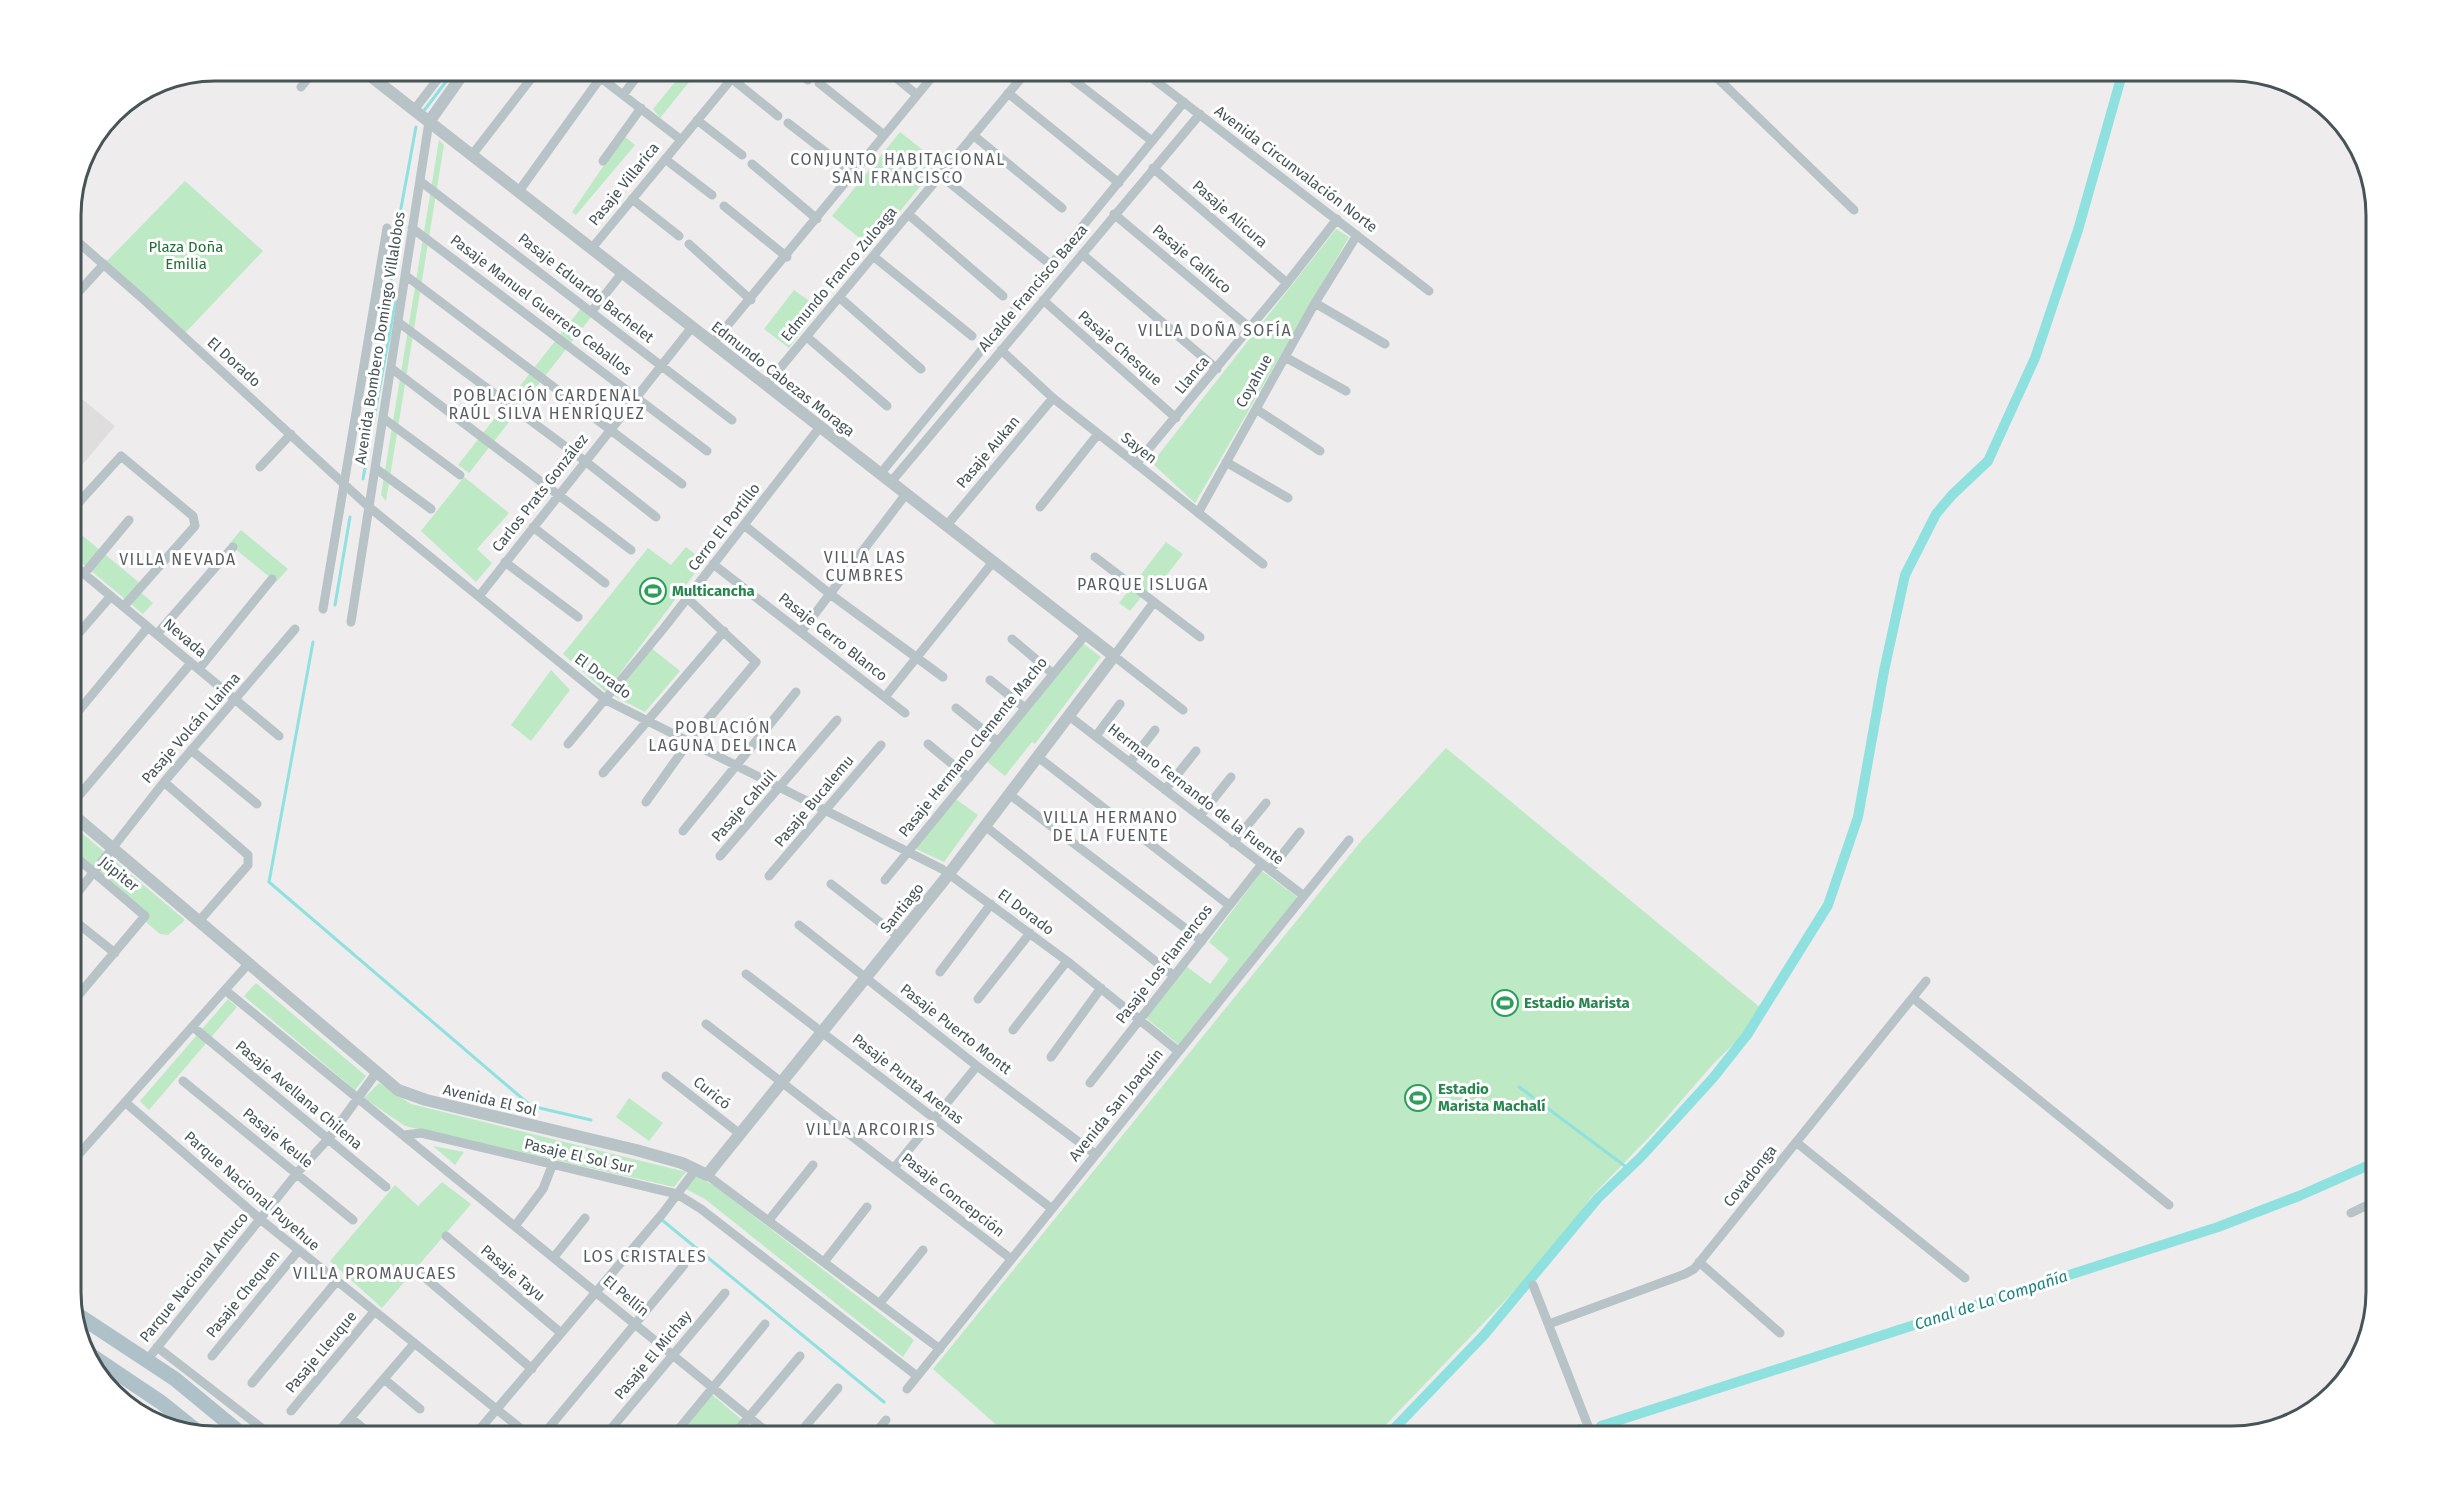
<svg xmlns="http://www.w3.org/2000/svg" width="2447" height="1507" viewBox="0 0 2447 1507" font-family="'Fira Sans',sans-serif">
<rect width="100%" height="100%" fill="#eeecec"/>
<path fill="#dfddde" d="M 71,390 L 115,426 L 71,478 Z"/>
<path fill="#bde9c4" d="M 684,71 L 698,71 L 660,118 L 653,109 Z
M 900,132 L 939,163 L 871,247 L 832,216 Z
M 624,136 L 635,145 L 576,215 L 572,212 Z
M 439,140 L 444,145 L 386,501 L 381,495 Z
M 185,181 L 263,251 L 185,333 L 106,262 Z
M 1336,229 L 1349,237 L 1195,503 L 1152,463 Z
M 794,290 L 819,308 L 789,348 L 764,329 Z
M 581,308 L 592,316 L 469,473 L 458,465 Z
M 464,477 L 509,513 L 477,549 L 492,563 L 476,582 L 421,531 Z
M 71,526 L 142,585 L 138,590 L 153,603 L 143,614 L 71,554 Z
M 241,530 L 288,569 L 276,582 L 229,544 Z
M 1166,542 L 1183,554 L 1153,593 L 1148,589 L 1130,611 L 1119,603 Z
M 686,547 L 704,561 L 606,692 L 563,654 L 648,548 L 671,565 Z
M 1080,641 L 1101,657 L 1035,744 L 1032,742 L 1005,776 L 985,760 Z
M 650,647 L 680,671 L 645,712 L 612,695 Z
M 551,670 L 570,690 L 531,741 L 511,725 Z
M 1446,748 L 1762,1009 L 1745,1033 L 1713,1064 L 1654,1132 L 1591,1197 L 1548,1260 L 1519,1286 L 1375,1436 L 1009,1436 L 933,1369 L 1362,840 Z
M 953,797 L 978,815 L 944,862 L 912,847 Z
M 71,824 L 185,920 L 168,935 L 160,934 L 71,858 Z
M 1262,871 L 1300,899 L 1179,1045 L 1146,1018 L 1186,966 L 1210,984 L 1229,959 L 1209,942 Z
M 256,983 L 366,1076 L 355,1090 L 244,996 Z
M 228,999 L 237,1007 L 149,1110 L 140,1101 Z
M 379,1083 L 411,1104 L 686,1172 L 674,1187 L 405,1126 L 364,1098 Z
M 629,1098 L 663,1123 L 649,1141 L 616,1117 Z
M 433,1146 L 464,1152 L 455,1165 Z
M 696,1176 L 715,1186 L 914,1340 L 903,1357 L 705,1199 L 686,1189 Z
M 442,1182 L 471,1204 L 382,1308 L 330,1261 L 395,1185 L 418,1206 Z
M 709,1392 L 742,1420 L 728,1436 L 673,1436 Z"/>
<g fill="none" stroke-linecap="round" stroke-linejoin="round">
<path stroke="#8fe1df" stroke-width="3" d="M 423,112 L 454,71
M 363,479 L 396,298 L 389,273 L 416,127
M 335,605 L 350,517
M 313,642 L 269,882 L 531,1106 L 591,1120
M 1519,1087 L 1629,1169
M 662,1220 L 884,1402"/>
<path stroke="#8fe1df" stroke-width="10" d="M 1601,1426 L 2218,1227 L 2299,1196 L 2376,1162
M 1387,1436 L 1484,1335 L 1598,1198 L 1640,1158 L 1713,1078 L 1747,1035 L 1828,905 L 1858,817 L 1884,671 L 1905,575 L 1936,514 L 1952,495 L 1988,461 L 2035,358 L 2078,230 L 2123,71
M 1569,1436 L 1580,1429"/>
<path stroke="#b8c3c7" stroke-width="9" d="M 592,71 L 680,139
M 795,71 L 808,80
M 888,71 L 917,95
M 1062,71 L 1152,141
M 1143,71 L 1429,291
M 1710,71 L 1854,210
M 731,78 L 778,116
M 819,83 L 884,135
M 301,87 L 314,71
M 1008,93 L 1119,183
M 623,95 L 641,71
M 414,110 L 444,71
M 697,120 L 742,155
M 788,123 L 854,174
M 973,135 L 1062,208
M 472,155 L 537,71
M 665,159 L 712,195
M 603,161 L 641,108
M 752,164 L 817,219
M 1153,168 L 1287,283
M 940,175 L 1051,265
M 420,181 L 732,420
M 519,191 L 601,77
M 632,199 L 679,236
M 724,206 L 787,257
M 908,214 L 1003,296
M 1114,214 L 1250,328
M 412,228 L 707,451
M 71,236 L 142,298 L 369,507 L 606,700 L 942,869 L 1067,961 L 1178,1051
M 689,244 L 751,300
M 592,248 L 738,71
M 1082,254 L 1217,369
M 873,256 L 972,336
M 405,275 L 682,484
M 74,297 L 104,264
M 839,297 L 921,369
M 1043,300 L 1176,418
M 1315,303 L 1385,344
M 592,311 L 622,273
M 398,322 L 585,461 L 656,517
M 807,337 L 887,406
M 713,343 L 937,71
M 1001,350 L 1053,398 L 1263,564
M 1285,357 L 1346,391
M 391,368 L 631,550
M 766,385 L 1027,71
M 1256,409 L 1320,451
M 383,418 L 460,475
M 1226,462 L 1288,498
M 1136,464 L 1287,283 L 1337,219
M 260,467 L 291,434
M 375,468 L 431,509
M 881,473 L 1184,102
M 891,482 L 1200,114
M 1040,507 L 1098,434
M 71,511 L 121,456 L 193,516 L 195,526 L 124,606
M 1198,513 L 1315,303 L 1357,235
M 744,525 L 830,594 L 943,677
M 947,525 L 1053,398
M 533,527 L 605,583
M 1095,557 L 1200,637
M 505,562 L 578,617
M 71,563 L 279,736
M 713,564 L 905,713
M 84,574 L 129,520
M 480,595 L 692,327
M 1154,602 L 1114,656 L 1183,710
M 323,609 L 387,228
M 351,622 L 429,122
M 801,632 L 906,494
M 157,634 L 233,547
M 1012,639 L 1052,673
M 71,642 L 111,596
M 199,669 L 272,579
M 990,680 L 1025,708
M 885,697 L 993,562
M 956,708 L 998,742
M 1069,716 L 1304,896
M 71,720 L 148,627
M 1096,736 L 1120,704
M 568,744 L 664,628 L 820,427
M 928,744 L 969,778
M 191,750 L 257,804
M 1038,757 L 1229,905
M 1130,762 L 1155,730
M 603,773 L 724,631
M 164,782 L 248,855 L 248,865 L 200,920
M 1165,790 L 1196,751
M 1009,794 L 1202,941
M 646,802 L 688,743 L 756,662 L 687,598
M 71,805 L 191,663
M 1200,816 L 1231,777
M 985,826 L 1174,976
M 683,831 L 796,692
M 1233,843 L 1266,803
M 71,853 L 145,916 L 71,1004
M 720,856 L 837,720
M 1270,870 L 1300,832
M 769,876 L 881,745
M 885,880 L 1086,634
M 831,884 L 899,937
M 71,901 L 164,782 L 295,629
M 71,918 L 115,953
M 799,925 L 977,1066 L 1095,1154
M 940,972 L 991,904
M 746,974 L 1051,1208
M 71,984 L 80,993
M 225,990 L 772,1436
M 1913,998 L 2169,1205
M 978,999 L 1030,933
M 706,1024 L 1010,1258
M 193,1027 L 386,1187
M 1013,1030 L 1067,961
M 1051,1057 L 1101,988
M 666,1076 L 740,1134
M 183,1081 L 353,1220
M 1090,1083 L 1262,864
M 125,1102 L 260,1219 L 530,1436
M 404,1135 L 421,1133 L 677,1194 L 701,1209 L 917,1376
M 1796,1142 L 1965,1278
M 71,1163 L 249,963
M 894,1168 L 977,1066
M 707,1175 L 940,1349
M 2367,1206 L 2376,1219
M 2351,1213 L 2376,1201
M 769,1220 L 813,1165
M 515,1226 L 543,1189 L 552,1166
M 446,1236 L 561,1333
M 554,1257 L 585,1218
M 824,1262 L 867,1207
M 1699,1262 L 1780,1333
M 422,1275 L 532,1369
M 1533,1285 L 1592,1436
M 880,1303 L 923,1250
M 1549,1324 L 1685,1274 L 1694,1269 L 1926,981
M 157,1347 L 272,1436
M 212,1356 L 298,1251
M 147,1360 L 297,1173 L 329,1138 L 376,1073
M 384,1379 L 420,1409
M 252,1383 L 336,1282
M 907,1389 L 1349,840
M 130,1404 L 149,1419
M 291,1411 L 373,1313
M 351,1418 L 372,1436
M 340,1430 L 413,1345
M 474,1436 L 663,1213 L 696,1169
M 542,1436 L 684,1265
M 605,1436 L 725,1293
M 673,1436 L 765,1324
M 733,1436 L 800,1356
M 797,1436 L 838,1388
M 873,1436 L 886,1420
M 1998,1436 L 2006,1434"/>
<path stroke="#b8c3c7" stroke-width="12" d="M 429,122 L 465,71
M 71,813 L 398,1090 L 426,1100 L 636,1150 L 682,1163 L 707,1175 L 945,879 L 1114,656 L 364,71"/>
<path stroke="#aec1c8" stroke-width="15" d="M 75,1313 L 175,1379 L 244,1436
M 86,1352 L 162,1403 L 198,1432"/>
</g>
<defs>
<symbol id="stadium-ring" viewBox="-11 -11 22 22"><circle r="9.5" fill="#fff" stroke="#2e9e5b" stroke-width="1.5"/><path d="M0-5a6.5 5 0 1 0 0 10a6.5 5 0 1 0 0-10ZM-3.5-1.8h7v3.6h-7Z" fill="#2e9e5b"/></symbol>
</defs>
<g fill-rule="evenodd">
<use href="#stadium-ring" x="638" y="576" width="30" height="30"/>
<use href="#stadium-ring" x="1490" y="988" width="30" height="30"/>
<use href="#stadium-ring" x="1403" y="1083" width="30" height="30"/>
</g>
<g text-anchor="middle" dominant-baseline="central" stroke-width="6" stroke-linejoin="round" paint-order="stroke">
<g font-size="15" fill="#465357" stroke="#fff">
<text transform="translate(1296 169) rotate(37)">Avenida Circunvalación Norte</text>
<text transform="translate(624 184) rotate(-51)">Pasaje Villarica</text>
<text transform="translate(1230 214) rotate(41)">Pasaje Alicura</text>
<text transform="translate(1192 259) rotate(40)">Pasaje Calfuco</text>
<text transform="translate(839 274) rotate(-50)">Edmundo Franco Zuloaga</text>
<text transform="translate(586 288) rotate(38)">Pasaje Eduardo Bachelet</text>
<text transform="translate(1033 288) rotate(-50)">Alcalde Francisco Baeza</text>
<text transform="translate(541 305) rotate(37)">Pasaje Manuel Guerrero Ceballos</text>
<text transform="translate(380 338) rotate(-81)">Avenida Bombero Domingo Villalobos</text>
<text transform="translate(1120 348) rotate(41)">Pasaje Chesque</text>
<text transform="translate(234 362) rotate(42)">El Dorado</text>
<text transform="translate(1192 375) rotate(-50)">Llanca</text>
<text transform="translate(783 379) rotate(38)">Edmundo Cabezas Moraga</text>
<text transform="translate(1254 381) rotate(-61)">Coyahue</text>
<text transform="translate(1139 448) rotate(38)">Sayen</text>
<text transform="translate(988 452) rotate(-50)">Pasaje Aukan</text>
<text transform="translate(540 493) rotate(-52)">Carlos Prats González</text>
<text transform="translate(724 527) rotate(-52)">Cerro El Portillo</text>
<text transform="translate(833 637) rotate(38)">Pasaje Cerro Blanco</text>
<text transform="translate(185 638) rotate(40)">Nevada</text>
<text transform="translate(603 676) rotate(36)">El Dorado</text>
<text transform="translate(191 728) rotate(-49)">Pasaje Volcán Llaima</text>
<text transform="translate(973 747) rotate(-51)">Pasaje Hermano Clemente Macho</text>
<text transform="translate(1196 794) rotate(38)">Hermano Fernando de la Fuente</text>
<text transform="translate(814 801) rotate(-50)">Pasaje Bucalemu</text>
<text transform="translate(744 806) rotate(-49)">Pasaje Cahuil</text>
<text transform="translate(119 874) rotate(39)">Júpiter</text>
<text transform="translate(902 908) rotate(-51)">Santiago</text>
<text transform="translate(1026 912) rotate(37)">El Dorado</text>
<text transform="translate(1164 964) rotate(-52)">Pasaje Los Flamencos</text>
<text transform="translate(956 1029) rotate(38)">Pasaje Puerto Montt</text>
<text transform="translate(908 1079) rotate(38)">Pasaje Punta Arenas</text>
<text transform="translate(712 1093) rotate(38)">Curicó</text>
<text transform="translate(299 1095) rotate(40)">Pasaje Avellana Chilena</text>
<text transform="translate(490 1100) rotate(13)">Avenida El Sol</text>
<text transform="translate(1116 1105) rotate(-51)">Avenida San Joaquín</text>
<text transform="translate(278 1138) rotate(39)">Pasaje Keule</text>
<text transform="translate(579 1156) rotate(13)">Pasaje El Sol Sur</text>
<text transform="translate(1750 1176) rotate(-51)">Covadonga</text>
<text transform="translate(252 1191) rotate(41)">Parque Nacional Puyehue</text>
<text transform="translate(953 1195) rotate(38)">Pasaje Concepción</text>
<text transform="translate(513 1273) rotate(40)">Pasaje Tayu</text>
<text transform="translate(194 1277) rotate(-51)">Parque Nacional Antuco</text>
<text transform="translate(243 1294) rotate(-51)">Pasaje Chequen</text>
<text transform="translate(626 1296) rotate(40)">El Pellín</text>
<text transform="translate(321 1352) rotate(-50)">Pasaje Lleuque</text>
<text transform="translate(653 1355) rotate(-50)">Pasaje El Michay</text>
</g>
<g font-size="15" fill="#206f35" stroke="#fff">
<text x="186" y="247">Plaza Doña<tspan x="186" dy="17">Emilia</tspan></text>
</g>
<g font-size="15" font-weight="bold" fill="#27864d" stroke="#fff" text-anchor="start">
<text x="672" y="591">Multicancha</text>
<text x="1524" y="1003">Estadio Marista</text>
<text x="1438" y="1089">Estadio<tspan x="1438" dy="17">Marista Machalí</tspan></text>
</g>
<g font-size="16" letter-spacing="1.5" fill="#595e60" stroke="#fff">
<text x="898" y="159">CONJUNTO HABITACIONAL<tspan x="898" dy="18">SAN FRANCISCO</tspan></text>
<text x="1215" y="330">VILLA DOÑA SOFÍA</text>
<text x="547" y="395">POBLACIÓN CARDENAL<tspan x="547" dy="18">RAÚL SILVA HENRÍQUEZ</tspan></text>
<text x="865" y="557">VILLA LAS<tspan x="865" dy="18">CUMBRES</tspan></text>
<text x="178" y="559">VILLA NEVADA</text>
<text x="1143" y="584">PARQUE ISLUGA</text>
<text x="723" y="727">POBLACIÓN<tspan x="723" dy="18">LAGUNA DEL INCA</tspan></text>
<text x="1111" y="817">VILLA HERMANO<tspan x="1111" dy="18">DE LA FUENTE</tspan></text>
<text x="871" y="1129">VILLA ARCOIRIS</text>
<text x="645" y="1256">LOS CRISTALES</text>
<text x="375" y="1273">VILLA PROMAUCAES</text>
</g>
<g font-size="16" font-style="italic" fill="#198280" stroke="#fff">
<text transform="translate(1991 1300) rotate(-18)">Canal de La Compañía</text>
</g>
</g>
<path d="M0 0H2447V1507H0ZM215 81H2232A134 134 0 0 1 2366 215V1292A134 134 0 0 1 2232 1426H215A134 134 0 0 1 81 1292V215A134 134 0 0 1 215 81Z" fill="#fff" fill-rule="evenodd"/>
<path fill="none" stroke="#465357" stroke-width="3" d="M215 81H2232A134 134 0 0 1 2366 215V1292A134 134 0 0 1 2232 1426H215A134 134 0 0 1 81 1292V215A134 134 0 0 1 215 81Z"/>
</svg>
